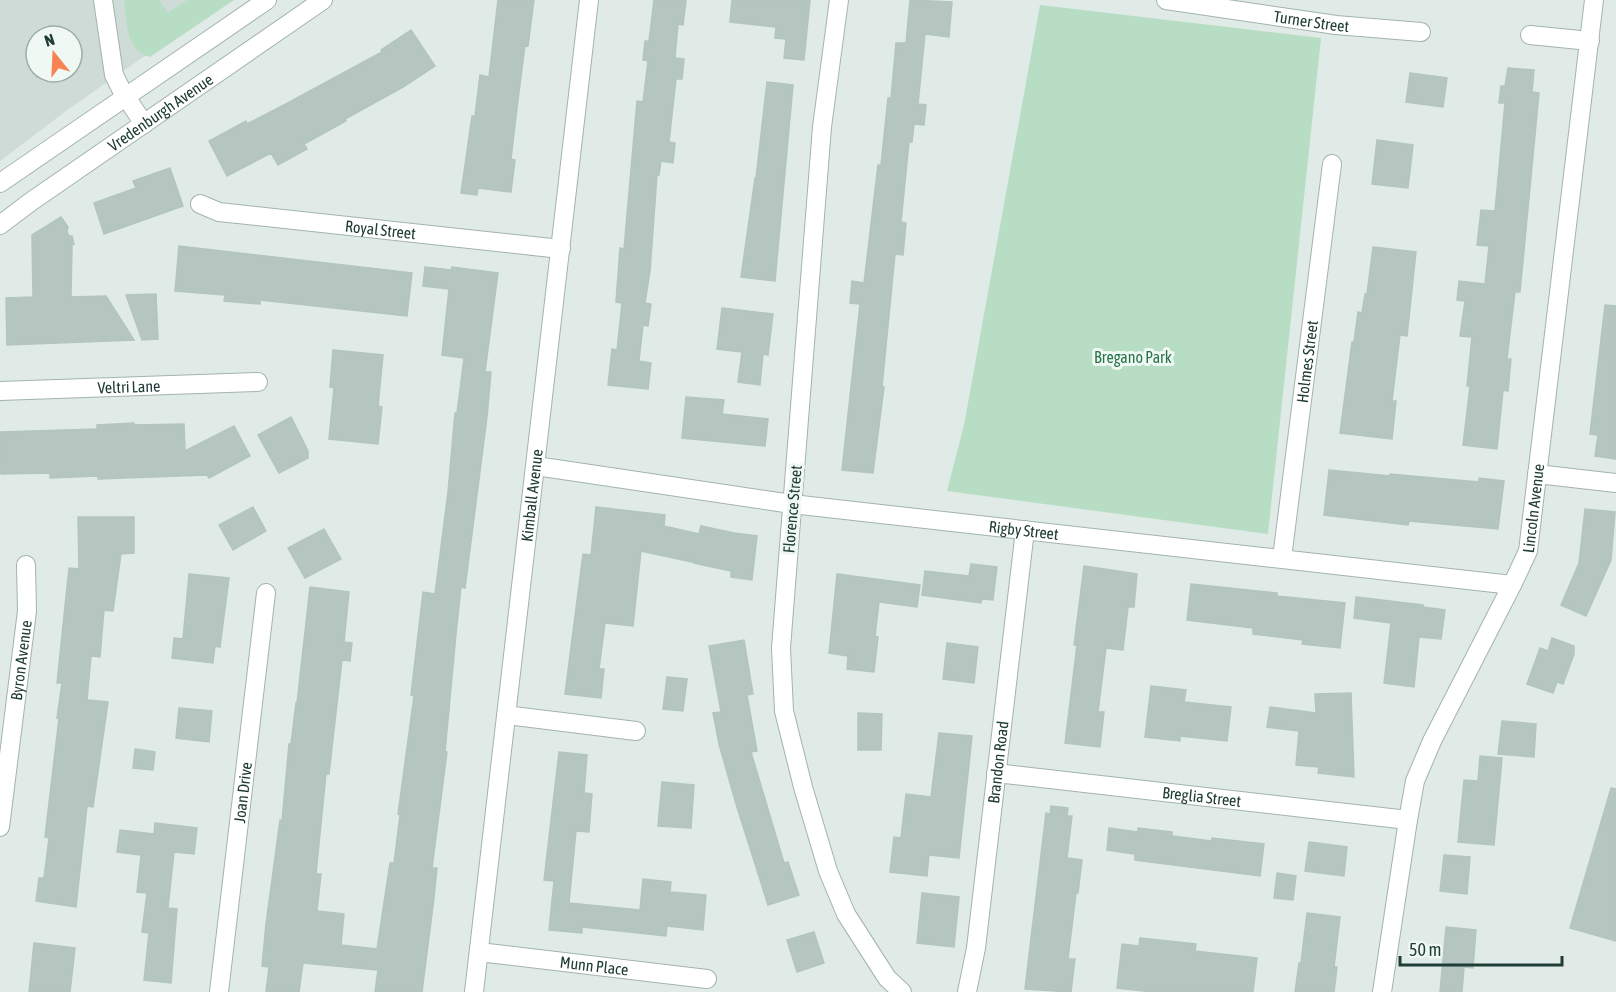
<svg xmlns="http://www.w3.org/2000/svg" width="1616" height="992" viewBox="0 0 1616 992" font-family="'Asap Condensed',sans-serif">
<rect width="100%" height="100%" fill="#e0ebe7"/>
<path fill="#cedbd6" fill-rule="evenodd" d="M 0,0 L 225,0 L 70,108 L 0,161 ZM 36,36 L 72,36 L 72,72 L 36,72 Z"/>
<path fill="#b7dec4" d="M 124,0 L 159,0 L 168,13 L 187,0 L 234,0 L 150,57 C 125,51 127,21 124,0 Z
M 1040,5 L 1321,38 L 1268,534 L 947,491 L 964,425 Z"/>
<path fill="#b5c6c0" stroke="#b2c5be" stroke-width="1.5" d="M 498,0 L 534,0 L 528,46 L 525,45 L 517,108 L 511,159 L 515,160 L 511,192 L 478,188 L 477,195 L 461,193 L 472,116 L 475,116 L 480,75 L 489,77 Z
M 654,0 L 686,0 L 683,25 L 678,24 L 675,58 L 684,59 L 682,79 L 676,79 L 669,142 L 675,143 L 673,163 L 661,161 L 659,175 L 657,175 L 650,271 L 645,303 L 651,304 L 648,326 L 643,325 L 639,361 L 651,363 L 648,389 L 608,385 L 612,349 L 617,350 L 622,303 L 616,302 L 620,248 L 624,249 L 637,101 L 643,102 L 648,61 L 643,60 L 645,41 L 649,41 Z
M 732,0 L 810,0 L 804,60 L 784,58 L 786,39 L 775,38 L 776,27 L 730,22 Z
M 910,0 L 952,2 L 949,37 L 925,34 L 918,104 L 926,105 L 924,125 L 914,124 L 912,142 L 909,142 L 901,222 L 906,223 L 903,255 L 895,254 L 882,387 L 884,387 L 873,473 L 842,470 L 860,304 L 850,303 L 852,281 L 864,283 L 878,165 L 881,165 L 888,98 L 891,98 L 896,43 L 906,43 Z
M 411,30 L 435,66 L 403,87 L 345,119 L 346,121 L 304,144 L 307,149 L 278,165 L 271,153 L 227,176 L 209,141 L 246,121 L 247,124 L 284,105 L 382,52 L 381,50 Z
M 1508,68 L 1534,70 L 1532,92 L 1539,93 L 1520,292 L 1515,292 L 1507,359 L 1511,359 L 1508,391 L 1503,390 L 1497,449 L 1463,445 L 1470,386 L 1467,386 L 1472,337 L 1460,336 L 1465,301 L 1457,300 L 1459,281 L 1485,284 L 1489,246 L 1477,245 L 1481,210 L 1495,211 L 1505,103 L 1499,103 L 1501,86 L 1505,86 Z
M 1410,73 L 1447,78 L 1443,107 L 1406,102 Z
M 767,82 L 793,85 L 775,281 L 741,277 L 755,178 L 756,178 Z
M 1377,140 L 1413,145 L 1408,188 L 1372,184 Z
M 170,168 L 183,206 L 104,234 L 94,203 L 136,188 L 133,181 Z
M 61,217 L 68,227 L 67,232 L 69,236 L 72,236 L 74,244 L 72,245 L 71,297 L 106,296 L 134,340 L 7,345 L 6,298 L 33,297 L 32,235 Z
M 179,246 L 412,273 L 407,316 L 260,300 L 260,304 L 224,301 L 225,295 L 175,291 Z
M 1373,247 L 1416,252 L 1407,336 L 1400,335 L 1392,401 L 1396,401 L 1392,439 L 1340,433 L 1352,342 L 1354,342 L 1358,312 L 1362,313 L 1365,294 L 1367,294 Z
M 425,267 L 451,270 L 452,267 L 498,273 L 485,372 L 491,372 L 487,417 L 465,588 L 461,587 L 456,634 L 445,752 L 447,752 L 432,868 L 437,868 L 434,898 L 422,992 L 375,992 L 378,970 L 303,963 L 299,992 L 266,992 L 269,967 L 262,966 L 266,924 L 280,820 L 282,821 L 289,744 L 291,744 L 296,703 L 297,703 L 310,587 L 349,592 L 344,642 L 352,643 L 350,661 L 342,660 L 329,774 L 326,774 L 316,874 L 321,874 L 317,911 L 344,914 L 341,945 L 377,949 L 390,863 L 394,863 L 400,815 L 398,814 L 414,696 L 411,695 L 423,592 L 435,594 L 448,492 L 455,413 L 457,413 L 464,358 L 442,355 L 449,289 L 423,286 Z
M 156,294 L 158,339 L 142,340 L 126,295 Z
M 1605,305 L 1616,306 L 1616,459 L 1595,456 L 1598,435 L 1590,434 Z
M 722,308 L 773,314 L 768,355 L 763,354 L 760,385 L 738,382 L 742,352 L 717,349 Z
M 333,350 L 383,355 L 378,406 L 382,407 L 378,444 L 329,439 L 334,388 L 330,387 Z
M 686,397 L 724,400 L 722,414 L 768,419 L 765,446 L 682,438 Z
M 291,417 L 308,451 L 308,458 L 279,473 L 258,435 Z
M 134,423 L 134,425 L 184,424 L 185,451 L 234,426 L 250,456 L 209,478 L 207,475 L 98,479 L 98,476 L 50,478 L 50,473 L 1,474 L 0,432 L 97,429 L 97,425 Z
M 1329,470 L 1390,476 L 1390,474 L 1479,482 L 1479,478 L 1504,481 L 1498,529 L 1409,521 L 1408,525 L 1324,515 Z
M 253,507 L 266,531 L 233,550 L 219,525 Z
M 596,507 L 665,515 L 664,526 L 699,534 L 701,526 L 734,533 L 757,536 L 752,580 L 731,577 L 731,571 L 694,563 L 692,556 L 692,562 L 641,551 L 633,626 L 605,623 L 599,669 L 604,669 L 601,698 L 565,694 L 583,554 L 591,555 Z
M 1585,509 L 1615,512 L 1611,560 L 1586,616 L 1561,605 L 1579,563 Z
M 78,517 L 134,517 L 134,553 L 121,554 L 113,611 L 104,610 L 100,657 L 91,656 L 87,700 L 108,702 L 93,807 L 87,806 L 76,907 L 36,901 L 39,878 L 44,878 L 49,838 L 45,837 L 59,718 L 57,718 L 62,683 L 57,683 L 69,568 L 79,569 Z
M 324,529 L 341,559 L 305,578 L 288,548 Z
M 971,564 L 997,567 L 993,600 L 982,599 L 981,603 L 922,595 L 925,571 L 969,576 Z
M 1084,566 L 1137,574 L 1134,607 L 1128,607 L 1123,650 L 1106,648 L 1098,712 L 1104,712 L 1100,747 L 1065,743 L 1077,645 L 1074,645 Z
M 189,574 L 229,578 L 220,647 L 215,646 L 213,663 L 172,658 L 174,638 L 183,639 Z
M 837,574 L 920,585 L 917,607 L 879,602 L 875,636 L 878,637 L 874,672 L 847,669 L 848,656 L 829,653 Z
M 1191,584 L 1277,593 L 1277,596 L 1345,603 L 1340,648 L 1302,644 L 1303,640 L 1253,634 L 1253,628 L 1187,620 Z
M 1356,597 L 1423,605 L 1423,607 L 1445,610 L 1441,639 L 1419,637 L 1414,687 L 1384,683 L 1391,623 L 1354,618 Z
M 1552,638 L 1574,646 L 1574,654 L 1563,684 L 1557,682 L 1553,693 L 1527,684 L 1540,648 L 1548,651 Z
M 744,640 L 753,694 L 747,695 L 757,751 L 751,752 L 784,863 L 788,862 L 799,895 L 768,905 L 736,804 L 719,744 L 713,713 L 721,712 L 709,646 Z
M 947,643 L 978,647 L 974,683 L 943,679 Z
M 667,677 L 687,679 L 683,711 L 663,709 Z
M 1151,686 L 1186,690 L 1184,702 L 1231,707 L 1227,741 L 1180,736 L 1180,741 L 1145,737 Z
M 1351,693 L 1354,777 L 1318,773 L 1319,767 L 1296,765 L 1299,731 L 1267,727 L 1270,707 L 1316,713 L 1315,694 Z
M 179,708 L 212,711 L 209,742 L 176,738 Z
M 858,713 L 882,714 L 881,750 L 858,750 Z
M 1502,721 L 1536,724 L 1534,757 L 1498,754 Z
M 939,733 L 972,736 L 959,858 L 929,855 L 927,876 L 890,872 L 894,837 L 901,838 L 906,794 L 931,797 Z
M 135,749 L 155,752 L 153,770 L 133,768 Z
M 559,752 L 587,755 L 584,793 L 592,794 L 589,832 L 576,831 L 569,903 L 640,910 L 643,879 L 671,882 L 670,892 L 706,895 L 703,930 L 667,926 L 666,936 L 582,927 L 582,933 L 549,930 L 554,881 L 544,880 Z
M 1480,756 L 1502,758 L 1494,845 L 1458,842 L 1464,780 L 1478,781 Z
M 662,782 L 694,785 L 691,828 L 658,826 Z
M 1611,788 L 1616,789 L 1616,941 L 1570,928 Z
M 1051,806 L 1068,808 L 1067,816 L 1072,816 L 1067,858 L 1082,860 L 1078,893 L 1076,893 L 1068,959 L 1075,959 L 1071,992 L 1025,989 L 1046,813 L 1050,814 Z
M 155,823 L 197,828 L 194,854 L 174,852 L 168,908 L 177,909 L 171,983 L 144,980 L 149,933 L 142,932 L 147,893 L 137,892 L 141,855 L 117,852 L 120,830 L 154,834 Z
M 1109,828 L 1138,832 L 1138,828 L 1172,832 L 1172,836 L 1212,841 L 1212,838 L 1264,844 L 1260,876 L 1135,860 L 1135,854 L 1107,850 Z
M 1309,842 L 1347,847 L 1344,876 L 1305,871 Z
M 1444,855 L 1470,857 L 1467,894 L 1440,891 Z
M 1277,873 L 1296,876 L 1293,900 L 1274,898 Z
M 922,893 L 959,897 L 954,947 L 917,943 Z
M 1307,913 L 1340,917 L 1334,967 L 1337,967 L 1334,992 L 1295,992 L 1299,963 L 1301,963 Z
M 1446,927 L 1476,930 L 1473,968 L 1464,967 L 1462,992 L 1440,992 Z
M 814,932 L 824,963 L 797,972 L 787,940 Z
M 1140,938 L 1196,944 L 1195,951 L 1257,958 L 1253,992 L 1153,992 L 1117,988 L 1122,944 L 1139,946 Z
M 34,943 L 75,948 L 70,992 L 29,992 Z"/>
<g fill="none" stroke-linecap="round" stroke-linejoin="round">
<defs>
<g id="minor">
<path d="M 103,0 L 114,75 L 122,91 L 144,124"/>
<path d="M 839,0 L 822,127 L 781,648 L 784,711 L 803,787 L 828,871 L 846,914 L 887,978 L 902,992"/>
<path id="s1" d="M 1166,0 L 1336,25 L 1421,32"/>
<path d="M 1530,35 L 1590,41"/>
<path id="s2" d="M 200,204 L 219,212 L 561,249"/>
<path id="s3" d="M 0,391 L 258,382"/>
<path id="s4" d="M 536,466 L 792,504 L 1512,585"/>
<path d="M 1537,474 L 1616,483"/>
<path id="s5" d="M 1282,558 L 1332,164"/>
<path d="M 506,715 L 636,731"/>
<path id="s6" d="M 996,773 L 1408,820"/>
<path id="s7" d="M 0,827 L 27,611 L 26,565"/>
<path id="s8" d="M 479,952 L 707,979"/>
<path id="s9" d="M 219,992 L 266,593"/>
<path id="s10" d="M 967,992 L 976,948 L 1025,530"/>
<path id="s11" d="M 1382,992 L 1408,820 L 1415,781 L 1432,741 L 1512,585 L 1528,551 L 1594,0"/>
</g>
<g id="tertiary">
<path d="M 0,183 L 267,0"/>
<path id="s12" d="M 0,225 L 29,203 L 323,0"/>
<path id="s13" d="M 474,992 L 589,0"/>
</g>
</defs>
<use href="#minor" stroke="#a3b3ae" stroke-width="20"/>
<use href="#tertiary" stroke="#a3b3ae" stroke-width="20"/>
<use href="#minor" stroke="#fff" stroke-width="18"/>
<use href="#tertiary" stroke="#fff" stroke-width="18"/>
</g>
<g text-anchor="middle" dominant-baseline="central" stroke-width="6" stroke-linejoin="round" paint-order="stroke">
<g font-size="16" fill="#203c36" stroke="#f0f8f4">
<text stroke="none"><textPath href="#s1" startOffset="147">Turner Street</textPath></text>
<text stroke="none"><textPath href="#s12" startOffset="196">Vredenburgh Avenue</textPath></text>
<text stroke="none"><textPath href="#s2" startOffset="183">Royal Street</textPath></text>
<text stroke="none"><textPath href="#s5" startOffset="198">Holmes Street</textPath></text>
<text stroke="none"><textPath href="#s3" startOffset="129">Veltri Lane</textPath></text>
<text stroke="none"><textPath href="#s13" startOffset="500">Kimball Avenue</textPath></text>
<text stroke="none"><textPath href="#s11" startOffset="513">Lincoln Avenue</textPath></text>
<text transform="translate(792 509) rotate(-85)">Florence Street</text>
<text stroke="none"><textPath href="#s4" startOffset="492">Rigby Street</textPath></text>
<text stroke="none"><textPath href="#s7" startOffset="168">Byron Avenue</textPath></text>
<text stroke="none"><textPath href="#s10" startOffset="232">Brandon Road</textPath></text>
<text stroke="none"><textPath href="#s9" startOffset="201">Joan Drive</textPath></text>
<text stroke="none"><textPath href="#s6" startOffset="207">Breglia Street</textPath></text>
<text stroke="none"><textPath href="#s8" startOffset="116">Munn Place</textPath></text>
</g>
<g font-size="16" fill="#29744a" stroke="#f0f8f4">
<text x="1133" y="357">Bregano Park</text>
</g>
</g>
<g transform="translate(54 54) rotate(342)"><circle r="28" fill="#f0f8f4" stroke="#9dada8" stroke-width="1.5"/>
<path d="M0-4.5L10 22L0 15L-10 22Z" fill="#f78252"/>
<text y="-9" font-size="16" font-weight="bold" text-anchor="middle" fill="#203c36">N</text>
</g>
<path d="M1400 956v9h162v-9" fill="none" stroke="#203c36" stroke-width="3"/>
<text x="1409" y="956" font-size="18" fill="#203c36" stroke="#f0f8f4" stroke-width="4.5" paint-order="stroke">50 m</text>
</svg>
